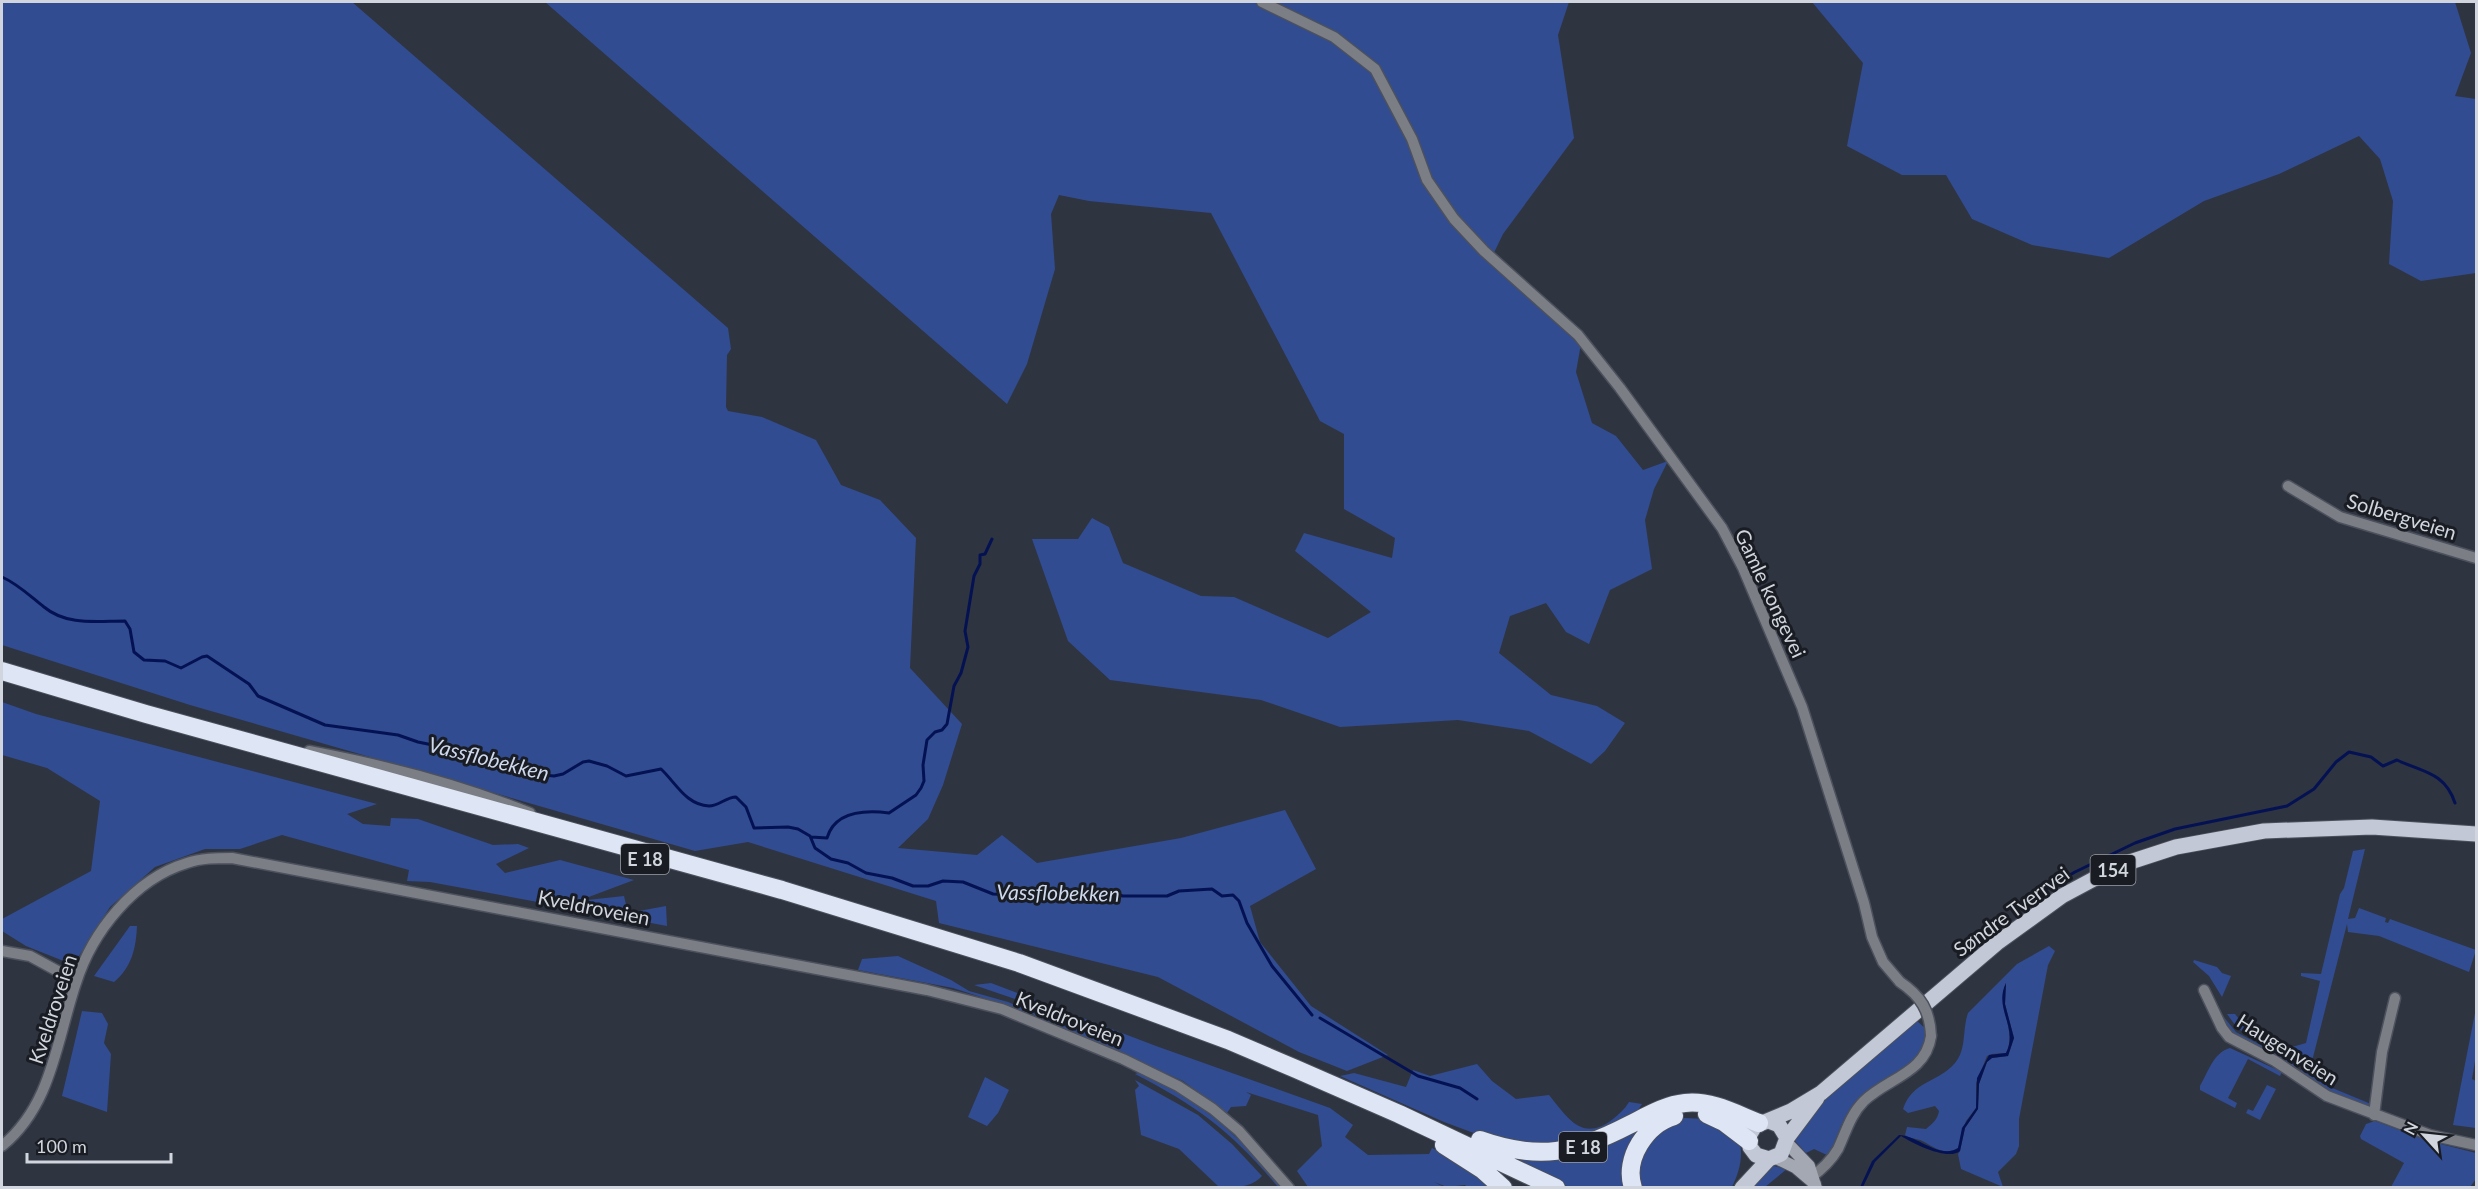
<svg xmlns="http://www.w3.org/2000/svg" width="2478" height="1189" viewBox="0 0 2478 1189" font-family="Lato,sans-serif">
<rect width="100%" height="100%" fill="#2f3441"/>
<path fill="#314c91" d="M 2,2 L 352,2 L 728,328 L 731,349 L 727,355 L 726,407 L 728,411 L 762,417 L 816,440 L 841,485 L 880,500 L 916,538 L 910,668 L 962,724 L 943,785 L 928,819 L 898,848 L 977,855 L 1002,835 L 1037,863 L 1181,838 L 1285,810 L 1316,869 L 1250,906 L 1260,942 L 1311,1006 L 1388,1055 L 1347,1071 L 1299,1052 L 1158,977 L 939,923 L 936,901 L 748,842 L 695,851 L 190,705 L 2,645 Z
M 545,2 L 1569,2 L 1558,35 L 1574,138 L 1503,234 L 1489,263 L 1582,338 L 1576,372 L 1592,423 L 1616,436 L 1643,470 L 1668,461 L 1654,489 L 1645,520 L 1652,569 L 1610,590 L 1589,644 L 1566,632 L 1546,603 L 1510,616 L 1499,653 L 1551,695 L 1597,706 L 1625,723 L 1605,751 L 1591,764 L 1529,731 L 1458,720 L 1340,727 L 1261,700 L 1110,680 L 1068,641 L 1032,539 L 1078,539 L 1092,518 L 1109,527 L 1123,563 L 1201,596 L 1234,597 L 1328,638 L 1371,612 L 1295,551 L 1304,533 L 1392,558 L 1395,538 L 1344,509 L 1344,434 L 1320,421 L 1211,213 L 1089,201 L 1059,195 L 1051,214 L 1055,269 L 1027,364 L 1007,404 Z
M 1812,2 L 2455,2 L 2471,53 L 2455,96 L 2476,99 L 2476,273 L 2421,281 L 2389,264 L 2393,201 L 2380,159 L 2359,136 L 2279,174 L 2204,201 L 2109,258 L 2032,245 L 1972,219 L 1946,175 L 1902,175 L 1847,146 L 1863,63 Z
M 2,702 L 36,714 L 377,804 L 347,814 L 363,824 L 390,826 L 391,818 L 418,819 L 493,845 L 518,844 L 529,848 L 496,864 L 505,873 L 560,860 L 634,880 L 578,901 L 624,896 L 628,913 L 666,906 L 667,926 L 430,882 L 407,881 L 409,870 L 282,835 L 240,849 L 205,849 L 155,867 L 110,907 L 79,956 L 66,962 L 26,946 L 2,931 L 2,919 L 91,871 L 100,801 L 47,768 L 2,755 Z
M 2365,849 L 2348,919 L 2355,918 L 2359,908 L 2386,918 L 2385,922 L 2388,923 L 2390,919 L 2476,950 L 2469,972 L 2379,936 L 2348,932 L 2347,924 L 2310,1069 L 2274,1046 L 2238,1029 L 2227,1014 L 2235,1014 L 2244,1025 L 2292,1047 L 2306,1043 L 2320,981 L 2301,976 L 2301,973 L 2321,974 L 2340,894 L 2344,888 L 2353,851 Z
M 130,926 L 137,926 C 136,948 132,967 114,982 L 94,976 Z
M 2049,946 L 2055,951 L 2048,965 L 2019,1119 L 2019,1146 L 2016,1154 L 1998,1172 L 2003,1187 L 1961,1169 L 1958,1154 L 1960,1151 L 1965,1128 L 1978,1109 L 1979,1084 L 1987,1062 L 1992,1058 L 2008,1056 L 2014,1038 L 2005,1004 L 2006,983 C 1995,1007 2018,1030 2006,1053 L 1992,1054 L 1987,1056 L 1985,1061 L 1976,1083 L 1976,1108 L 1966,1121 L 1958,1148 C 1943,1157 1932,1145 1920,1140 C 1914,1138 1910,1139 1905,1135 L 1907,1127 L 1926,1129 C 1932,1124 1938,1119 1939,1111 L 1935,1106 L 1908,1113 L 1903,1109 C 1913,1080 1938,1083 1955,1063 C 1967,1049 1962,1030 1968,1013 L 2017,964 Z
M 898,956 L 951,980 L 969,991 L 1008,1002 L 1085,1035 L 1018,1000 L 974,985 L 991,983 L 1156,1046 L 1330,1108 L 1353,1125 L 1345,1137 L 1368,1155 L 1429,1154 L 1432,1148 L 1465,1165 L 1494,1187 L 1467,1187 L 1465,1185 L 1447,1187 L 1434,1182 L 1444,1187 L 1308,1187 L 1297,1171 L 1322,1146 L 1318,1115 L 1246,1092 L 1251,1095 L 1246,1106 L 1231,1107 L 1227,1113 L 1183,1081 L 1030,1013 L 953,988 L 858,970 L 862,959 Z
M 2194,960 L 2217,967 L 2222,973 L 2231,976 L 2222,997 L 2209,976 L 2193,962 Z
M 2476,1008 L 2476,1055 L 2472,1079 L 2476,1081 L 2476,1128 L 2453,1125 Z
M 82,1011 L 102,1013 L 108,1024 L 104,1043 L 111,1054 L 107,1112 L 62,1096 Z
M 2223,1016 L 2236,1032 L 2297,1064 L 2296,1068 L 2232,1035 Z
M 1916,1020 L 1927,1030 C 1927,1068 1882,1076 1860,1097 C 1843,1113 1838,1136 1829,1156 L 1814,1149 L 1806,1153 L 1795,1141 C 1796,1116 1893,1039 1916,1020 Z
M 2230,1048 L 2282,1072 L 2280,1076 L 2248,1059 L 2228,1098 L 2237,1103 L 2235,1108 L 2200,1090 L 2200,1086 C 2208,1072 2214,1052 2230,1048 Z
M 1477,1064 L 1492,1081 L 1516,1099 L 1549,1095 C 1568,1118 1582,1143 1613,1119 C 1619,1114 1625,1109 1629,1102 L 1642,1104 L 1634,1116 L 1557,1146 L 1498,1142 L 1444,1122 L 1340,1076 L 1354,1073 L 1406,1087 L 1413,1070 L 1430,1076 Z
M 2302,1068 L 2325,1085 L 2371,1104 L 2371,1107 L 2330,1093 L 2300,1073 Z
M 1138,1073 C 1198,1095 1242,1141 1284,1187 L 1278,1187 C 1232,1132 1199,1107 1135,1074 Z
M 985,1077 L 1009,1090 L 998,1113 L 987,1126 L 968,1117 Z
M 1135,1080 L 1198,1115 L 1232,1144 L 1262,1176 C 1251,1188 1234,1188 1219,1187 L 1179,1149 L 1141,1135 L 1135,1090 L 1139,1086 Z
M 2267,1085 L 2276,1089 L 2260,1120 L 2246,1113 L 2248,1109 L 2253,1111 Z
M 1647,1118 L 1627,1187 L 1569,1187 L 1486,1148 L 1537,1158 Z
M 1684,1118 L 1707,1119 L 1740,1142 C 1743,1159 1739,1172 1732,1187 L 1638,1187 C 1636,1157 1641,1149 1664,1130 C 1671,1125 1676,1120 1684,1118 Z
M 2375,1121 L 2429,1141 L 2476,1153 L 2476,1179 L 2470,1187 L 2391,1187 L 2404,1163 L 2361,1139 L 2360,1136 L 2366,1124 Z
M 1774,1166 L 1787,1169 L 1765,1187 L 1751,1188 L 1769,1168 Z"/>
<path fill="#041253" d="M 2006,983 L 2005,1004 L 2014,1038 L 2008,1056 L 1992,1058 L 1987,1062 L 1979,1084 L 1978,1109 L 1965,1128 L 1960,1151 C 1948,1161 1914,1144 1901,1136 L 1875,1162 L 1863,1187 L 1860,1187 L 1872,1161 L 1899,1135 C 1917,1135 1940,1160 1958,1148 L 1962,1128 L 1976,1108 L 1977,1078 L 1989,1055 L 2006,1053 C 2019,1027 1993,1009 2006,983 Z"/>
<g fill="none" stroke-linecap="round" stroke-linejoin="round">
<path stroke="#041253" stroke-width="3" d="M 2,577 C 18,584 30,596 44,607 C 67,626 97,621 125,621 L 130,629 L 134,652 L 144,660 L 165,661 L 181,668 L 202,657 L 207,656 L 249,684 L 258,696 L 325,725 L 398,735 L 418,742 L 457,750 L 480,759 L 502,762 L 533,774 L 554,776 L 563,774 L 583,762 L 589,761 L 607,766 L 626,776 L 661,769 C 676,783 686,805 709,806 C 719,806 726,797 736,797 L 746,807 L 754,828 L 788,827 L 798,829 L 810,836 L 815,848 L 831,859 L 848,863 L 866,873 L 892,878 L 913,886 L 928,886 L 943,881 L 963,882 L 993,894 L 1031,896 L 1066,890 L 1104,891 L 1123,896 L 1167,896 L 1179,891 L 1212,889 L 1222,896 L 1233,895 L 1239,901 L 1247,923 L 1272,966 L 1312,1015
M 811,837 L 827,838 C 835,811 865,810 889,813 L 916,795 L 921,788 L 924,781 L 923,765 L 927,740 L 935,732 L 942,730 L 947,724 L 954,686 L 961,673 L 968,647 L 965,631 L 974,576 L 980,564 L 980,555 L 985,554 L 992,539
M 2017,909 L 2030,898 L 2075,872 L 2135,843 L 2175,829 L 2287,806 L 2314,789 L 2336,762 L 2349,752 L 2371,757 L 2383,766 L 2397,760 C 2422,772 2445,772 2455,803
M 1320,1018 L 1418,1076 L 1460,1088 L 1477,1099"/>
<defs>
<path id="street" d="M 1262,2 L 1334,37 L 1375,69 L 1412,139 L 1427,180 L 1454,219 L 1484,251 L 1578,335 L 1620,388 L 1722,528 L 1743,568 L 1802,707 L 1864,903 L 1872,937 L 1883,962 L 1900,982
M 2288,486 L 2340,517 L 2476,558
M 309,751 C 384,765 459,784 530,813
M 2,951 L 30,956 L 76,981
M 2204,990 L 2222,1028 L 2229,1037 L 2275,1061 L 2327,1096 L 2430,1135 L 2476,1145
M 2374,1115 L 2382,1052 L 2395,998
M 2,1146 C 52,1105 56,1042 76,983 C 92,932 134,879 187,863 C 201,858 217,858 232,858 L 927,990 L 1002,1009 L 1123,1059 L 1178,1086 L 1213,1109 L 1239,1131 L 1289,1188
M 1809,1179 C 1820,1171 1831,1161 1838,1149 C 1846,1132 1850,1115 1864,1101 C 1888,1078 1926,1073 1931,1036"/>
<path id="secondary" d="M 1787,1143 L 1809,1166 L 1816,1188
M 1776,1158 L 1795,1167 L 1815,1184"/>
<path id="primary" d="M 1769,1121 L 1779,1125 L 1787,1138 L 1781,1154 L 1769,1159 L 1756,1155 L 1750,1147 L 1749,1136 L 1755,1126 L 1791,1111 L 1821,1093 L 1997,943 L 2062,896 L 2105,873 L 2130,862 L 2176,847 L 2264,831 L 2372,827 L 2476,834
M 1787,1138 L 1817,1098
M 1742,1188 L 1769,1159"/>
<path id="highway" d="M 2,671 L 146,714 L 782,890 L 1019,963 L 1228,1040 L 1296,1069 L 1399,1114 L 1556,1188
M 1707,1114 L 1724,1122 L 1749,1141
M 1480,1140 C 1539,1161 1575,1153 1629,1125 C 1647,1116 1665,1105 1685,1103 C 1711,1100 1736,1114 1759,1123
M 1444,1145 L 1483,1170 L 1503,1188
M 1633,1188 C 1623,1158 1647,1124 1674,1116"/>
</defs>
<use href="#street" stroke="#4c515d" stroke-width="13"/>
<use href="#secondary" stroke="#4c515d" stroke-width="14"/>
<use href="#primary" stroke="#4c515d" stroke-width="17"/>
<use href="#highway" stroke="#4c515d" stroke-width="20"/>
<use href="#street" stroke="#7b7e85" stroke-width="10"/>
<use href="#secondary" stroke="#a3a8b2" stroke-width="12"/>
<use href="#primary" stroke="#c2c8d5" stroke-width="15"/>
<use href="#highway" stroke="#dee5f5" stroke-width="18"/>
<defs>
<path id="street-bridge" d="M 1900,982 C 1921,996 1930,1011 1931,1036"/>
</defs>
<use href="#street-bridge" stroke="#4c515d" stroke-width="13" stroke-linecap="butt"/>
<use href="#street-bridge" stroke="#7b7e85" stroke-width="10"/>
</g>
<g text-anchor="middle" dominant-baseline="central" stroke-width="6" stroke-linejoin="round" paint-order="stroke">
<g fill="#191c22" stroke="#9a9ea5" stroke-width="1.5">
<rect x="621" y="844" width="48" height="30" rx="4.5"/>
<rect x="2090.5" y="855" width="45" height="30" rx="4.5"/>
<rect x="1559" y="1132" width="48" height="30" rx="4.5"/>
</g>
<g font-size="18" font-weight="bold" fill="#d1d5dd">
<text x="645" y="859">E 18</text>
<text x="2113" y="870">154</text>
<text x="1583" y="1147">E 18</text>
</g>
<g font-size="20" fill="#d1d5dd" stroke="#191c22">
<text transform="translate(2402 516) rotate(17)">Solbergveien</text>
<text transform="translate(1771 593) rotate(65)">Gamle kongevei</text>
<text transform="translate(594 907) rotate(11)">Kveldroveien</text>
<text transform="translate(2011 911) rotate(-36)">Søndre Tverrvei</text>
<text transform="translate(52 1009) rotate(-72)">Kveldroveien</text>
<text transform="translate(1070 1018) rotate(22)">Kveldroveien</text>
<text transform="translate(2288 1049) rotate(32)">Haugenveien</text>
</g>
<g font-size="21" font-style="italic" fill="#ced8ec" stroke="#191c22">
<text transform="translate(489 758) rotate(14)">Vassflobekken</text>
<text transform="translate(1058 892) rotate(1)">Vassflobekken</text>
</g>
</g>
<rect width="2478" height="1189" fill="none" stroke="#d1d5dd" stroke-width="6"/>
<g transform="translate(2424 1135) rotate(297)" stroke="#191c22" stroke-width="4.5" paint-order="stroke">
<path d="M0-4.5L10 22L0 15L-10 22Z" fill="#d1d5dd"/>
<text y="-9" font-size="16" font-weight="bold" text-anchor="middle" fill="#d1d5dd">N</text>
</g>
<path d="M27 1153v9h144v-9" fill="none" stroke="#d1d5dd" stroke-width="3"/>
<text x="36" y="1153" font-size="18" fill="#d1d5dd" stroke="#191c22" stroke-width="4.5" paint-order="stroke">100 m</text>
</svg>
